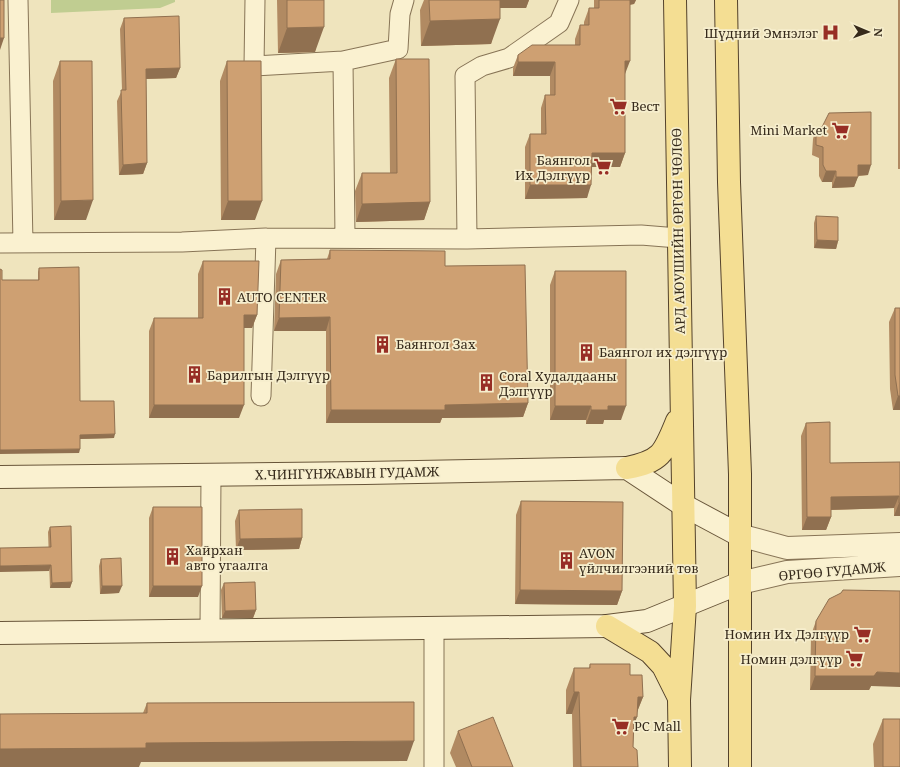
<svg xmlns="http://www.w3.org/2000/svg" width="900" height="767" viewBox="0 0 900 767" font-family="'Noto Serif',serif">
<rect width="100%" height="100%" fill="#efe4bd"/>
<path fill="#c0cd91" d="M 51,0 L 175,0 L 175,2 L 160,8 L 51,13 Z"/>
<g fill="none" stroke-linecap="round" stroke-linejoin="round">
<defs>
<path id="minor" d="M 18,0 L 23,243
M 255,0 L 254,66 L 343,61 L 398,49 L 400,14 L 404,0
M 343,61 L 345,238
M 467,239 L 465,76 L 482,66 L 509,58 L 559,23 L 569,0
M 0,243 L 182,242 L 266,238 L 467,239 L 641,235 L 678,238
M 261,396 L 266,238
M 434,628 L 434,767
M 210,631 L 211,475"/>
<path id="tertiary" d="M 739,535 L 787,548 L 900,544
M 740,583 L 787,572 L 900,565"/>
<path id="secondary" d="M 0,477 L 365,473 L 627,468 L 683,505 L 739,535
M 0,633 L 607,626 L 647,621 L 740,583"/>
<path id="primary" d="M 675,0 L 685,606 L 679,700 L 680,767
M 726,0 L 729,182 L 740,474 L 740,767
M 627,468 C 662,461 664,453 677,421
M 607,626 L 650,652 L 663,666 L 678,696"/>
</defs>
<use href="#minor" stroke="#877456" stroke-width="21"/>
<use href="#tertiary" stroke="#877456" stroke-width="24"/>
<use href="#secondary" stroke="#685539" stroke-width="24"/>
<use href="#primary" stroke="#54422b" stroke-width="24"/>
<use href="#minor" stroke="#faf1d0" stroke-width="19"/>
<use href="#tertiary" stroke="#faf1d0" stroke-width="22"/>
<use href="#secondary" stroke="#faf1d0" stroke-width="22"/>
<use href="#primary" stroke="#f4de93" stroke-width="22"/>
</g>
<path fill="#b18a62" d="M 277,0 L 324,0 L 315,52 L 278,53 Z
M 424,0 L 529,0 L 526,8 L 500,8 L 491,44 L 421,46 L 420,10 Z
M 594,0 L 636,0 L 634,4 L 630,5 L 625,74 L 625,153 L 620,167 L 592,167 L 587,198 L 525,199 L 525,147 L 530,134 L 541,134 L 541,108 L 545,95 L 550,95 L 550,76 L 513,76 L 513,68 L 518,55 L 575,45 L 575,39 L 580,25 L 584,25 L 584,22 L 589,8 L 594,8 Z
M 898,0 L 900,0 L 900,169 L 898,169 Z
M 124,18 L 180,68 L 176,78 L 146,79 L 147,163 L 143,174 L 119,175 L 117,101 L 122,90 L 120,29 Z
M 396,59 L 430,202 L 424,220 L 356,222 L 355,191 L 362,173 L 390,173 L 389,78 Z
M 60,61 L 86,220 L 54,220 L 53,81 Z
M 227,61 L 255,220 L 221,220 L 220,81 Z
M 816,128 L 868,175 L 858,176 L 854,187 L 832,188 L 832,182 L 822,182 L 819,176 L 819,158 L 812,155 L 813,139 Z
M 816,216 L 838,241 L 836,249 L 814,248 L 814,223 Z
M 330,250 L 445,266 L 528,403 L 523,417 L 442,418 L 440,423 L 326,423 L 326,331 L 274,331 L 276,274 L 281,260 L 327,259 Z
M 203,261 L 257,315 L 252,328 L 244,328 L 239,418 L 149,418 L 149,331 L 154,318 L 198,318 L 198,274 Z
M 39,268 L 80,401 L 114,438 L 80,439 L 79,453 L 2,280 L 38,280 L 38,272 Z
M 555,271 L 621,420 L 604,420 L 603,424 L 586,424 L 586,420 L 550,420 L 550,285 Z
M 895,308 L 900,308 L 900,410 L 893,410 L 890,389 L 889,322 Z
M 806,423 L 830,463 L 900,462 L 900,516 L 894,516 L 894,508 L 831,510 L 831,517 L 826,530 L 802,530 L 801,436 Z
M 521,501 L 622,591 L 617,605 L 515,604 L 516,515 Z
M 153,507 L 198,597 L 149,597 L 149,518 Z
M 239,510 L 302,538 L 299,549 L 236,550 L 235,521 Z
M 50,527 L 72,582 L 70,588 L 50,588 L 48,532 Z
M 101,559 L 119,593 L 100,594 L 99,566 Z
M 224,583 L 256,610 L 253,618 L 222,618 L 221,590 Z
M 816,621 L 871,686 L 869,690 L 810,690 L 811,635 Z
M 590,664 L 630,675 L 643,697 L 637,712 L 634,726 L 633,747 L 638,767 L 573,767 L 572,714 L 566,714 L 566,690 L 574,668 L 589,668 Z
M 147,703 L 407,761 L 141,762 L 143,713 Z
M 883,719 L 900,767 L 874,767 L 873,744 Z
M 458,731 L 513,767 L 456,767 L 450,753 Z"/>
<path fill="#907050" d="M 493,0 L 529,0 L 526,8 L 490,8 Z
M 627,0 L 636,0 L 634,4 L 625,5 Z
M 500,19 L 491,44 L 421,46 L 430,21 Z
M 324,27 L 315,52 L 278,53 L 287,28 Z
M 0,38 L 4,38 L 0,50 Z
M 625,61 L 630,61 L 625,74 L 620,74 Z
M 518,62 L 555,62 L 550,76 L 513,76 Z
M 180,68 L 176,78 L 142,79 L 146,69 Z
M 592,153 L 625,153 L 620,167 L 587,167 Z
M 147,163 L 143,174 L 119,175 L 123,165 Z
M 858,165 L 871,165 L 868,175 L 854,176 Z
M 826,171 L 836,171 L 832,182 L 822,182 Z
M 836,177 L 858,177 L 854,187 L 832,188 Z
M 530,185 L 591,185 L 587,198 L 525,199 Z
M 93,200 L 86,220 L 54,220 L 61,201 Z
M 228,201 L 262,201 L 255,220 L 221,220 Z
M 430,202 L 424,220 L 356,222 L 362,204 Z
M 817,240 L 838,241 L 836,249 L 814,248 Z
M 244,315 L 257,315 L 252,328 L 240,328 Z
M 330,317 L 326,331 L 274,331 L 279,318 Z
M 898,396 L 900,396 L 900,410 L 893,410 Z
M 528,403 L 523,417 L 442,418 L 440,423 L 326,423 L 331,410 L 445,405 Z
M 154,405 L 244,405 L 239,418 L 149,418 Z
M 555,406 L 591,406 L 586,420 L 550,420 Z
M 608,406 L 626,406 L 621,420 L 604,420 L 603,424 L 586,424 L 591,410 Z
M 115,434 L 114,438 L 79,439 L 80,435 Z
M 80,449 L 79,453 L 0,454 L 0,450 Z
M 899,496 L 894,508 L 826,510 L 831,497 Z
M 899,503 L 900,503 L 900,516 L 894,516 Z
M 807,517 L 831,517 L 826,530 L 802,530 Z
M 302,538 L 299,549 L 236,550 L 240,539 Z
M 51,565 L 49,571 L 0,572 L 0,566 Z
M 72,582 L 70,588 L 50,588 L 52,583 Z
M 102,586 L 122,586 L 119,593 L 100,594 Z
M 153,586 L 202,586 L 198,597 L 149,597 Z
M 520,590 L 622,591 L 617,605 L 515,604 Z
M 256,610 L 253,618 L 222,618 L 225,611 Z
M 877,672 L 900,673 L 900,687 L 871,686 L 869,690 L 810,690 L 815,676 Z
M 574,692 L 579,692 L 572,714 L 566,714 Z
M 638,697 L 643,697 L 635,717 L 637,717 L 629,739 Z
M 414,741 L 407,761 L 141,762 L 139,767 L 0,767 L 0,749 L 146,743 Z"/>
<path fill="#cea072" stroke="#907050" d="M 0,0 L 4,0 L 4,38 L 0,38 Z
M 287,0 L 324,0 L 324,27 L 287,28 Z
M 429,0 L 500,0 L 500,19 L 430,21 Z
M 599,0 L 630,0 L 630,61 L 625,61 L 625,153 L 592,153 L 591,185 L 530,185 L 530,134 L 546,134 L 545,95 L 555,95 L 555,62 L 518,62 L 518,55 L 532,45 L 580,45 L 580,25 L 589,25 L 589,8 L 599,8 Z
M 179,16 L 180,68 L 146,69 L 147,163 L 123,165 L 121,90 L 126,90 L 124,18 Z
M 396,59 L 429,59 L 430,202 L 362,204 L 362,173 L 397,173 Z
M 60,61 L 92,61 L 93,200 L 61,201 Z
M 227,61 L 261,61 L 262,201 L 228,201 Z
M 871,112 L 871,165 L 858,165 L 858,177 L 836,177 L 836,171 L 826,171 L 823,165 L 823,147 L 816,145 L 816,128 L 822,127 L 829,113 Z
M 816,216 L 838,217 L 838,241 L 817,240 Z
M 330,250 L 445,251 L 445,266 L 525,265 L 528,403 L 445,405 L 445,410 L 331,410 L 330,317 L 279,318 L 281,260 L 330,259 Z
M 203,261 L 259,261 L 257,315 L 244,315 L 244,405 L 154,405 L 154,318 L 203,318 Z
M 79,267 L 80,401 L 114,401 L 115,434 L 80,435 L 80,449 L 0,450 L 0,269 L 2,270 L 2,280 L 39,280 L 39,268 Z
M 555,271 L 626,271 L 626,406 L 608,406 L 608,410 L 591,410 L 591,406 L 555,406 Z
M 895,308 L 900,308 L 900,396 L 898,396 L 895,375 Z
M 830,422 L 830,463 L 900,462 L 900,503 L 899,503 L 899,496 L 831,497 L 831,517 L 807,517 L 806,423 Z
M 521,501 L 623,502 L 622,591 L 520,590 Z
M 153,507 L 202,507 L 202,586 L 153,586 Z
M 302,509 L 302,538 L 240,539 L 239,510 Z
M 71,526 L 72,582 L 52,583 L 51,565 L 0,566 L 0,548 L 51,547 L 50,527 Z
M 121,558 L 122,586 L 102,586 L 101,559 Z
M 255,582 L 256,610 L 225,611 L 224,583 Z
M 843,590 L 900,591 L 900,673 L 877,672 L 874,676 L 815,676 L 816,621 L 829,599 L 841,593 Z
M 590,664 L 630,664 L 630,675 L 642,675 L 643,697 L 638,697 L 637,717 L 634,717 L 633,747 L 637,750 L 638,767 L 581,767 L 579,692 L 574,692 L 574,668 L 590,668 Z
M 414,702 L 414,741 L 146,743 L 146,748 L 0,749 L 0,714 L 147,713 L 147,703 Z
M 493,717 L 513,767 L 472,767 L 458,731 Z
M 883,719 L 900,719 L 900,767 L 883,767 Z"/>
<defs>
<symbol id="hospital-bare" viewBox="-9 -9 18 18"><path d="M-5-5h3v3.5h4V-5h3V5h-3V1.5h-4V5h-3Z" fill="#972e25" stroke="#f6eecd" stroke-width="2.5" paint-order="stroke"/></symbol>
<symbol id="supermarket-bare" viewBox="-9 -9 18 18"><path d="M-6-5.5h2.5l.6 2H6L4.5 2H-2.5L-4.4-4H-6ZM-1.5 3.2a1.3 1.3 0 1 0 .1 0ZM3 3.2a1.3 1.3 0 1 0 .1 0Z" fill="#972e25" stroke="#f6eecd" stroke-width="2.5" paint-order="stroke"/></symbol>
<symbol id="building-bare" viewBox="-9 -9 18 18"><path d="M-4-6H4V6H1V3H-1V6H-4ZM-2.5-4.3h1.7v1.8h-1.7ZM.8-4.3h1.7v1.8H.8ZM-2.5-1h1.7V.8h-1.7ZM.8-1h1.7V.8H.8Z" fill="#972e25" stroke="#f6eecd" stroke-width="2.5" paint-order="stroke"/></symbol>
</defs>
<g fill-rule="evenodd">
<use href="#hospital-bare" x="818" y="20" width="25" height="25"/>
<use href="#supermarket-bare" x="606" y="94" width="25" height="25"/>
<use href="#supermarket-bare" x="828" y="118" width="25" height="25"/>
<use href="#supermarket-bare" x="590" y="154" width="25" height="25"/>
<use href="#building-bare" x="212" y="284" width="25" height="25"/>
<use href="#building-bare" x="370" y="332" width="25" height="25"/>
<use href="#building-bare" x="574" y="340" width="25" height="25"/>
<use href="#building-bare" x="182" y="362" width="25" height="25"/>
<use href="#building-bare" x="474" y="370" width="25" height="25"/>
<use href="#building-bare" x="160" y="544" width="25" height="25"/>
<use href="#building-bare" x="554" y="548" width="25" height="25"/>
<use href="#supermarket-bare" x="850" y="622" width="25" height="25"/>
<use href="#supermarket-bare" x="842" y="646" width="25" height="25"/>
<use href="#supermarket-bare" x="608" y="714" width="25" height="25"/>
</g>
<g text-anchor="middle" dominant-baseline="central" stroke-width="3.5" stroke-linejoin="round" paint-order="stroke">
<g font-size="13" fill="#362a1b" stroke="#f6eecd" text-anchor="start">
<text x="818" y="33" text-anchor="end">Шүдний Эмнэлэг</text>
<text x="631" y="106">Вест</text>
<text x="827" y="130" text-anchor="end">Mini Market</text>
<text x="590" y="160" text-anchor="end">Баянгол<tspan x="590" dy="15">Их Дэлгүүр</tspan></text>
<text x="237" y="297">AUTO CENTER</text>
<text x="396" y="344">Баянгол Зах</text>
<text x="599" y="352">Баянгол их дэлгүүр</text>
<text x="207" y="375">Барилгын Дэлгүүр</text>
<text x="499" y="376">Coral Худалдааны<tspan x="499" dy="15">Дэлгүүр</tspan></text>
<text x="186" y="550">Хайрхан<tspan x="186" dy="15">авто угаалга</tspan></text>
<text x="579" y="553">AVON<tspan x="579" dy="15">үйлчилгээний төв</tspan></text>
<text x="849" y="634" text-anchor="end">Номин Их Дэлгүүр</text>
<text x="842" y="659" text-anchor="end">Номин дэлгүүр</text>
<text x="634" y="726">PC Mall</text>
</g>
<g font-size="13" fill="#362a1b" stroke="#f6eecd">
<text transform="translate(678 231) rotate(-91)">АРД АЮУШИЙН ӨРГӨН ЧӨЛӨӨ</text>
<text transform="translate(347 473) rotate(-1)">Х.ЧИНГҮНЖАВЫН ГУДАМЖ</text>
<text transform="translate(832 571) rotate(-5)">ӨРГӨӨ ГУДАМЖ</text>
</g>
</g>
<g transform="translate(868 32) rotate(92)" stroke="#f6eecd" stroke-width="3" paint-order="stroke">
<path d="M0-3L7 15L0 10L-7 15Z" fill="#362a1b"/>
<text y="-6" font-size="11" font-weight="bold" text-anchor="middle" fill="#362a1b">N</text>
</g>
</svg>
